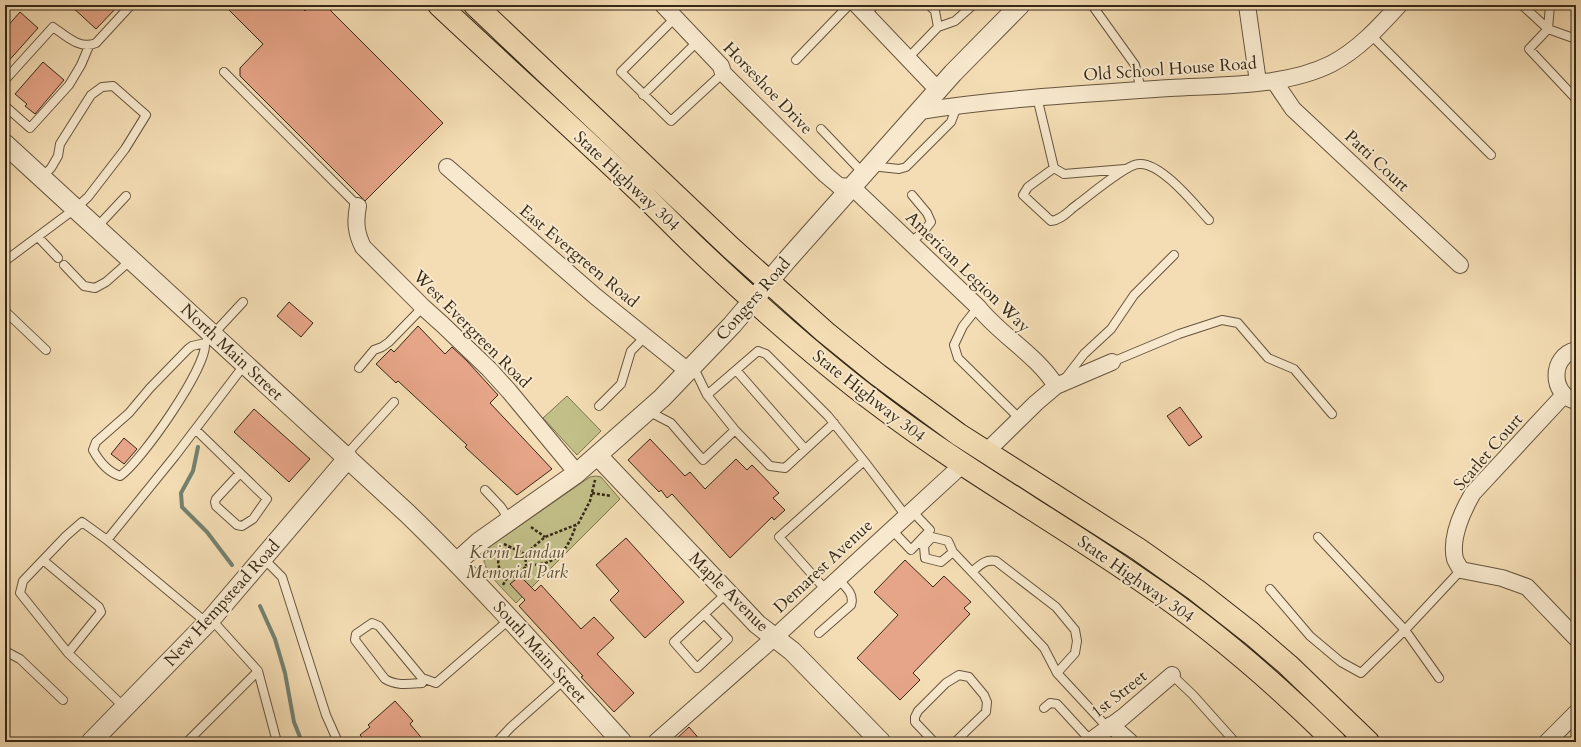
<svg xmlns="http://www.w3.org/2000/svg" width="1581" height="747" viewBox="0 0 1581 747" font-family="Cardo,serif">
<rect width="100%" height="100%" fill="#f4ddb4"/>
<filter id="stains"><feTurbulence type="fractalNoise" baseFrequency=".005" numOctaves="4"/><feColorMatrix values="0 0 0 0 .2 0 0 0 0 .09 0 0 0 0 .02 0 0 0 .5 -.17"/></filter>
<radialGradient id="worn" r=".72"><stop offset=".6" stop-color="#630" stop-opacity="0"/><stop offset="1" stop-color="#630" stop-opacity=".3"/></radialGradient>
<path fill="#c2bf88" stroke="#7c744f" d="M 567,396 L 601,431 L 577,455 L 543,418 Z
M 596,476 L 601,477 L 620,499 L 516,603 C 508,594 485,573 484,561 C 484,555 488,549 492,545 L 590,477 Z"/>
<g fill="none" stroke-linecap="round" stroke-linejoin="round">
<path stroke="#738170" stroke-width="4" d="M 198,447 L 193,471 L 181,493 L 182,507 L 207,532 L 232,565
M 260,606 L 275,639 L 285,673 L 294,722 L 302,742"/>
</g>
<path fill="#e6a588" stroke="#362816" d="M 70,5 L 119,5 L 96,29 Z
M 224,5 L 299,5 L 305,11 L 311,5 L 325,5 L 443,123 L 365,201 L 240,76 L 240,68 L 263,44 Z
M 20,12 L 38,28 L 5,65 L 5,29 Z
M 43,62 L 64,80 L 35,114 L 25,106 L 27,104 L 15,94 Z
M 289,302 L 313,323 L 301,337 L 277,316 Z
M 418,326 L 445,354 L 452,347 L 467,361 L 498,395 L 490,403 L 552,469 L 517,495 L 465,447 L 467,445 L 398,381 L 396,383 L 376,364 L 391,349 L 394,352 Z
M 1180,407 L 1202,437 L 1189,446 L 1167,416 Z
M 254,409 L 310,459 L 289,482 L 234,432 Z
M 124,438 L 137,449 L 124,464 L 111,454 Z
M 650,439 L 685,476 L 690,472 L 705,489 L 736,459 L 747,470 L 752,465 L 779,493 L 773,498 L 785,510 L 774,520 L 772,517 L 730,558 L 672,494 L 667,498 L 661,490 L 659,492 L 628,460 Z
M 626,538 L 684,602 L 645,638 L 610,600 L 619,591 L 596,565 Z
M 905,560 L 933,587 L 944,576 L 971,602 L 964,608 L 970,614 L 913,673 L 920,680 L 900,700 L 857,658 L 898,615 L 874,592 Z
M 520,576 L 535,591 L 541,585 L 581,629 L 594,617 L 614,638 L 597,654 L 634,693 L 614,712 L 581,677 L 583,676 L 519,606 L 525,600 L 510,584 Z
M 395,701 L 413,721 L 410,724 L 425,742 L 366,742 L 360,735 L 370,727 L 368,725 Z
M 689,727 L 702,742 L 673,742 Z"/>
<g fill="none" stroke-linecap="round" stroke-linejoin="round">
<defs>
<path id="service" d="M 1092,5 L 1135,65 L 1141,90
M 1522,5 L 1548,29 L 1550,5
M 866,14 L 875,5
M 675,18 L 621,72 L 671,121 L 723,73
M 938,27 L 955,21 L 973,5
M 1371,35 L 1491,155
M 1576,39 L 1548,29 L 1529,49 L 1576,99
M 908,58 L 938,27 L 935,11 L 929,5
M 796,60 L 849,5
M 224,72 L 358,206
M 5,80 L 53,27 C 66,36 80,50 96,43 L 131,5
M 643,95 L 697,42
M 1037,97 L 1054,168 L 1028,187 L 1023,195 L 1051,221 C 1062,220 1069,210 1078,204 C 1090,195 1127,164 1139,164 C 1161,162 1195,205 1209,220
M 5,106 L 30,128 L 69,85 L 81,65 L 89,46
M 821,129 L 864,174
M 871,166 L 899,169 L 906,167 L 951,122 L 957,106
M 1054,168 L 1064,174 L 1125,169
M 97,227 L 126,196
M 38,237 L 58,258
M 910,243 L 924,231 L 931,222 L 927,213 L 912,195
M 5,261 L 76,208 L 88,197 L 125,149 L 146,115 L 113,86 L 102,87 L 91,95 L 60,144 L 58,156 L 51,168 L 42,177
M 64,265 L 84,286 L 95,288 L 106,282 L 131,260
M 978,307 L 963,326 L 954,345 L 958,358 L 1020,419
M 5,311 L 46,350
M 205,343 C 208,366 141,462 120,476 C 108,472 99,461 93,450 L 96,442 L 129,413 L 150,388 L 188,349 L 192,346 L 205,343 L 243,302
M 1112,362 L 1179,334 L 1222,320 L 1238,323 L 1268,358 L 1294,369 L 1332,414
M 359,368 L 374,350 L 382,347 L 389,342 L 423,307
M 736,370 L 805,449
M 1064,380 L 1084,354 L 1111,329 L 1134,295 L 1174,255
M 707,395 L 758,351 L 766,354 L 828,416 L 864,461
M 599,406 L 621,384 L 631,351 L 645,337
M 648,411 L 671,423 L 703,460 L 735,430 L 707,395 L 693,366
M 196,430 L 267,499 L 253,519 L 242,526 L 237,525 L 216,506 L 215,502 L 216,499 L 240,473
M 735,430 L 770,466 L 785,468 L 834,423
M 345,456 L 394,402
M 485,490 L 501,507 L 510,521
M 891,529 L 911,550 L 930,530 L 912,511
M 1318,537 L 1405,630 L 1439,678
M 107,540 L 175,456 L 245,364
M 918,543 L 924,546 L 925,558 L 941,562 L 953,552 L 948,541 L 932,537 L 924,546
M 953,552 L 1044,648 L 1057,673 L 1108,728
M 263,558 L 282,577 L 326,715 L 338,742
M 43,560 L 99,607 L 101,612 L 68,653
M 972,572 C 980,565 985,559 996,561 L 1056,607 L 1075,630 L 1077,641 L 1075,653 L 1057,673
M 825,589 L 779,537 L 864,461 L 906,516
M 1270,589 L 1310,636 L 1341,662 L 1361,673 L 1405,630 L 1461,570
M 704,614 L 728,639 L 697,668 L 674,642 L 727,593
M 819,633 L 851,605 C 855,593 844,586 837,578
M 5,651 L 20,659 L 63,700
M 258,671 L 277,742
M 1172,675 L 1193,695 L 1235,742
M 422,678 L 422,683 C 409,684 396,686 385,679 L 355,640 L 356,634 L 372,623 L 379,626 L 422,678 L 436,683 L 510,619
M 124,707 L 68,653 L 20,593 L 23,581 L 66,536 L 82,522 L 107,540 L 207,623
M 1044,708 L 1050,703 L 1057,704 L 1091,741
M 187,742 L 258,671 L 211,619
M 497,742 L 511,727 L 565,679
M 934,742 L 915,722 L 915,717 L 918,711 L 946,683 L 959,675 L 969,677 L 984,695 L 987,702 L 986,712 L 955,742"/>
<path id="minor" d="M 663,5 L 721,66 L 723,73 L 826,175 L 839,186 L 852,187 L 978,307 C 1001,336 1036,354 1056,386
M 857,5 L 938,90
M 1247,5 L 1258,82
M 1274,81 L 1293,109 L 1460,265
M 920,111 C 1003,98 1086,94 1170,88 C 1221,85 1285,87 1331,64 C 1358,50 1379,27 1399,5
M 447,167 L 595,296 L 688,371
M 358,206 C 355,222 356,233 363,247 L 423,307 L 443,325 L 489,369 L 509,391 L 577,473
M 1576,350 C 1550,356 1550,395 1576,401
M 1564,395 L 1473,493 C 1463,510 1450,538 1455,559 C 1456,562 1459,566 1461,570 L 1502,578 L 1527,587 L 1576,638
M 986,452 L 1036,403 L 1056,386 L 1112,362
M 1111,725 L 1130,742
M 656,742 L 775,637 L 962,465
M 1089,742 L 1123,717 L 1172,675
M 1547,742 L 1576,713"/>
<path id="tertiary" d="M 5,144 L 408,514 C 483,587 552,665 622,742
M 598,456 L 757,624 L 792,651 L 881,742
M 457,562 L 479,542 L 577,473 L 662,398 L 732,325 L 787,260 L 953,73 L 1020,5
M 91,742 L 211,619 L 348,458"/>
<path id="primary" d="M 439,5 C 506,68 574,129 640,192 C 660,211 679,231 699,250 C 757,305 816,358 880,406 C 964,470 1056,521 1142,581 C 1212,628 1275,683 1335,742
M 475,5 L 731,248 L 825,332 L 878,375 L 958,434 L 1138,549 L 1196,590 L 1252,634 L 1288,665 L 1368,742"/>
</defs>
<use href="#service" stroke="#66553e" stroke-width="10"/>
<use href="#minor" stroke="#66553e" stroke-width="18"/>
<use href="#tertiary" stroke="#66553e" stroke-width="21"/>
<use href="#primary" stroke="#362816" stroke-width="24"/>
<path stroke="#362816" stroke-width="2.5" stroke-dasharray="3 2" stroke-linecap="butt" d="M 592,493 L 611,496
M 531,527 L 545,537
M 504,544 L 525,554 L 545,537 L 578,524 L 590,501 L 595,480
M 511,547 L 500,553 C 496,565 499,570 507,578 C 516,577 522,574 526,565
M 525,554 L 526,565 C 556,566 567,552 576,525
M 503,585 L 507,578"/>
<use href="#service" stroke="#f8e9ce" stroke-width="8"/>
<use href="#minor" stroke="#f8e9ce" stroke-width="16"/>
<use href="#tertiary" stroke="#f8e9ce" stroke-width="19"/>
<use href="#primary" stroke="#f4ddb4" stroke-width="22"/>
</g>
<g text-anchor="middle" dominant-baseline="central" stroke-width="4" stroke-linejoin="round" paint-order="stroke">
<g font-size="17" fill="#362816" stroke="#f8e9ce">
<text transform="translate(1170 69) rotate(-4)">Old School House Road</text>
<text transform="translate(768 88) rotate(46)">Horseshoe Drive</text>
<text transform="translate(1377 161) rotate(43)">Patti Court</text>
<text transform="translate(627 181) rotate(43)">State Highway 304</text>
<text transform="translate(579 256) rotate(40)">East Evergreen Road</text>
<text transform="translate(968 272) rotate(44)">American Legion Way</text>
<text transform="translate(753 299) rotate(-49)">Congers Road</text>
<text transform="translate(472 329) rotate(45)">West Evergreen Road</text>
<text transform="translate(232 352) rotate(43)">North Main Street</text>
<text transform="translate(869 396) rotate(38)">State Highway 304</text>
<text transform="translate(1488 452) rotate(-49)">Scarlet Court</text>
<text transform="translate(823 566) rotate(-43)">Demarest Avenue</text>
<text transform="translate(1136 579) rotate(35)">State Highway 304</text>
<text transform="translate(729 592) rotate(45)">Maple Avenue</text>
<text transform="translate(222 603) rotate(-48)">New Hempstead Road</text>
<text transform="translate(540 652) rotate(48)">South Main Street</text>
<text transform="translate(1119 694) rotate(-38)">1st Street</text>
</g>
<g font-size="17" font-style="italic" fill="#594e32" stroke="#f8e9ce">
<text x="517" y="552">Kevin Landau<tspan x="517" dy="20">Memorial Park</tspan></text>
</g>
</g>
<rect width="1581" height="747" fill="none" stroke="#f4ddb4" stroke-width="20"/>
<rect x="6" y="6" width="1569" height="735" fill="none" stroke="#362816" stroke-width="2"/>
<rect x="10" y="10" width="1561" height="727" fill="none" stroke="#362816"/>
<rect width="100%" height="100%" filter="url(#stains)"/>
<rect width="100%" height="100%" fill="url(#worn)"/>
</svg>
